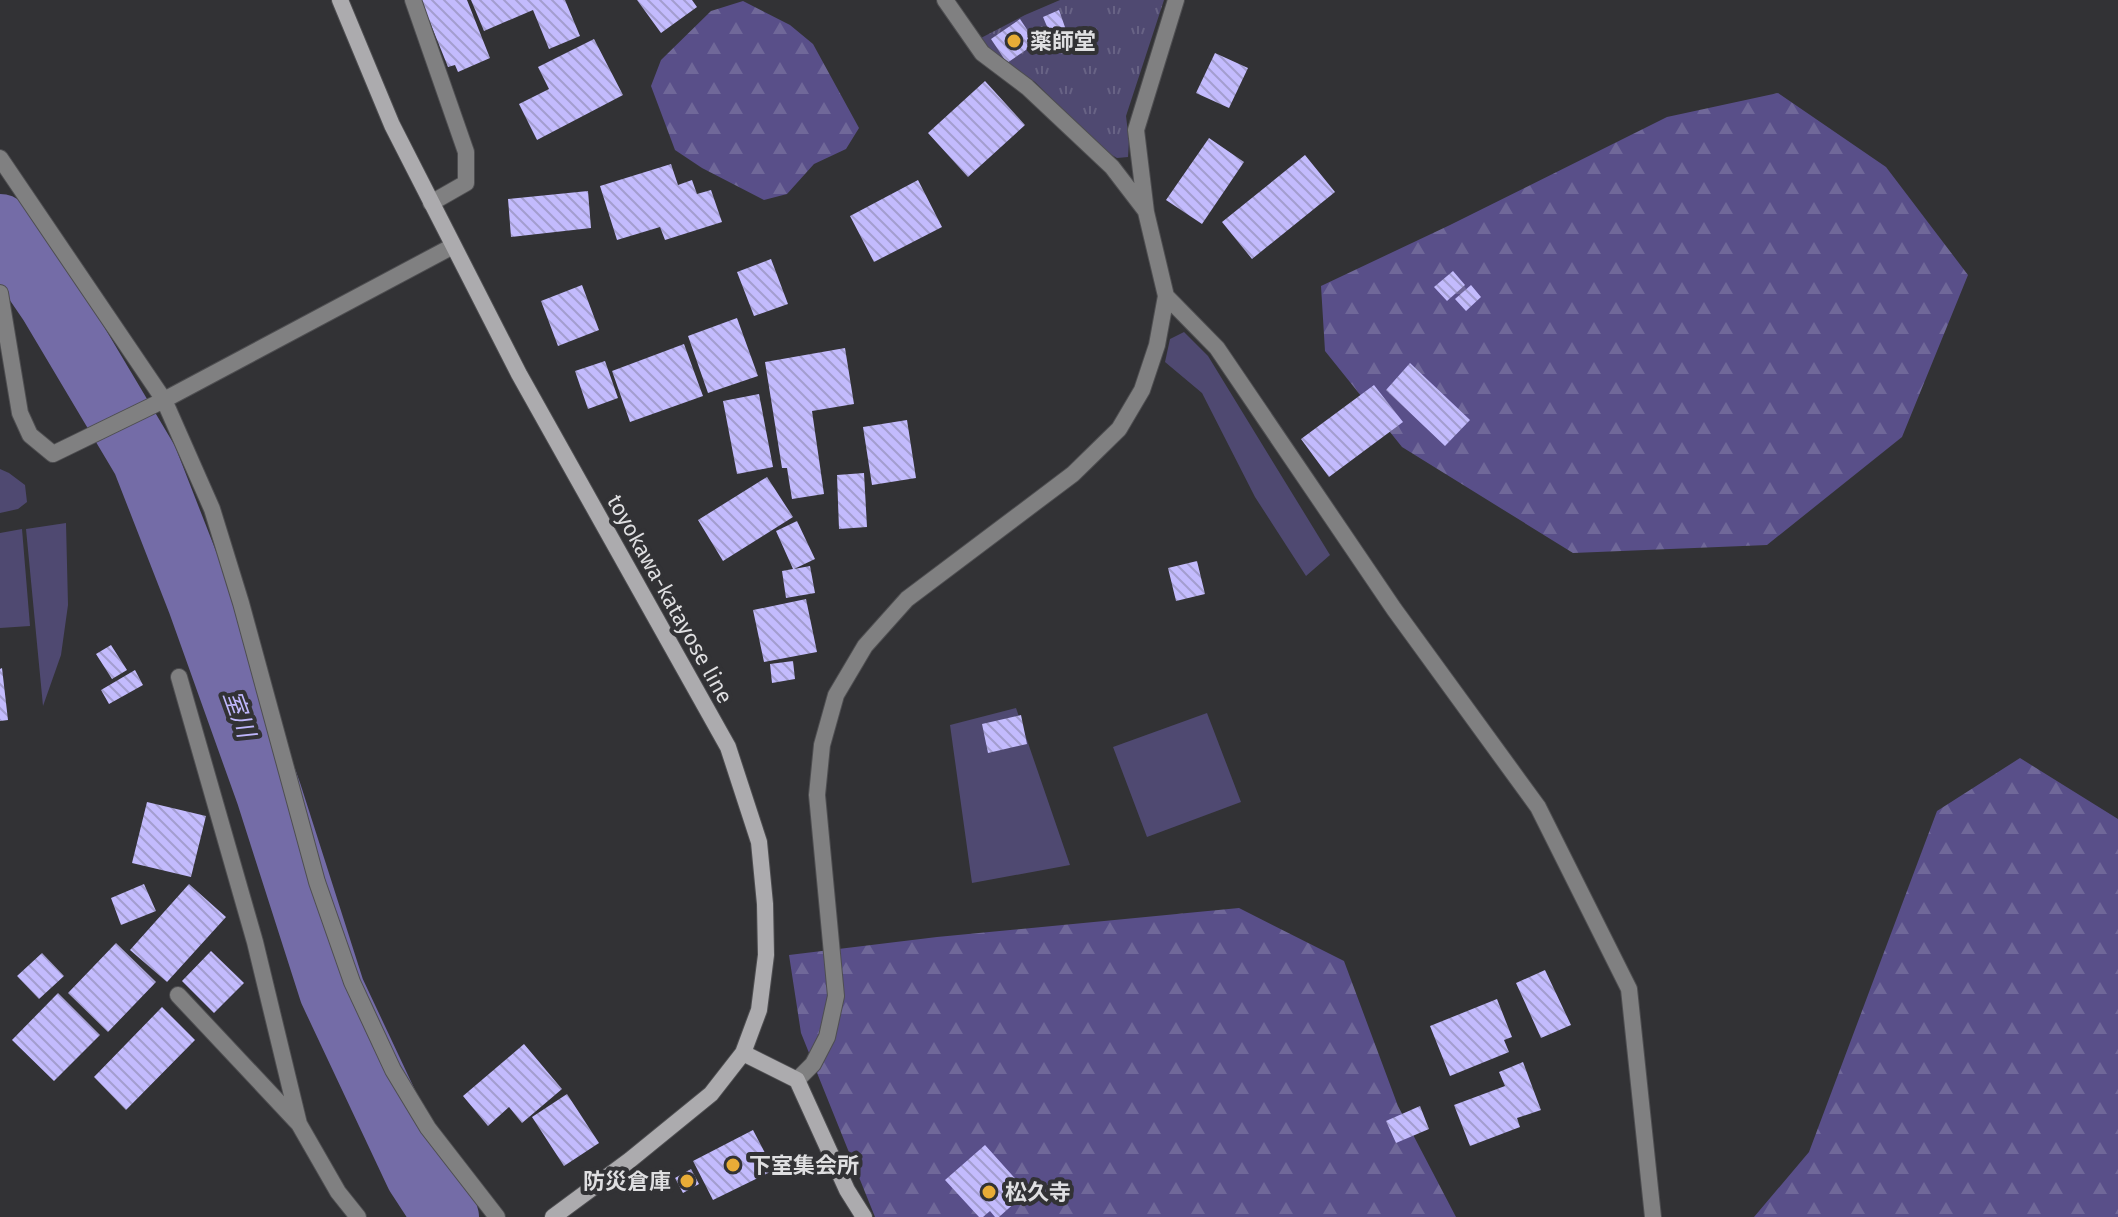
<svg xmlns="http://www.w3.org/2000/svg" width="2118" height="1217" viewBox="0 0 2118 1217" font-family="'Fira Sans','Noto Sans JP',sans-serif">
<defs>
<pattern id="forest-firs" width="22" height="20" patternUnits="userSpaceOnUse" patternTransform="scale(2)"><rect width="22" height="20" fill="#594f89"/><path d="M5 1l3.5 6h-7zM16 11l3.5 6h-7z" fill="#706899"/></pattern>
<pattern id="park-tufts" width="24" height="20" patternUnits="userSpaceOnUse" patternTransform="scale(2)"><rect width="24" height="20" fill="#4f4971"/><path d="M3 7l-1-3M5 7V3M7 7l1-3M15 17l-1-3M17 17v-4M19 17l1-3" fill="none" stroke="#686385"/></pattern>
<pattern id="building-back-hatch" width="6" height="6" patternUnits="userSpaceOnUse" patternTransform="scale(2)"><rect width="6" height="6" fill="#c3bbfd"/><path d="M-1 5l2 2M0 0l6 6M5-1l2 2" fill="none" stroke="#a39dcf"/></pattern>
</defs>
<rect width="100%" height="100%" fill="#323235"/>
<path fill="#4f4971" d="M 1184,332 L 1208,356 L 1330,555 L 1306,576 L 1255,497 L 1202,393 L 1165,362 L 1170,339 Z
M 0,469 L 9,473 L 25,485 L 27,502 L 18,509 L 0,513 Z
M 66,523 L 68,605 L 61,655 L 43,706 L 26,529 Z
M 22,529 L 30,626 L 0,628 L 0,533 Z
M 1016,708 L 1070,865 L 972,883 L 950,725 Z
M 1207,713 L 1241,802 L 1147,837 L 1113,747 Z"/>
<path fill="url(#forest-firs)" d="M 743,1 L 790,25 L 813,44 L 859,128 L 846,149 L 814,164 L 787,194 L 764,200 L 702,168 L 675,150 L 651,86 L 661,60 L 711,11 Z
M 1778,93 L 1886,167 L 1968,275 L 1902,437 L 1767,545 L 1573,553 L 1402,447 L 1325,351 L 1321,286 L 1450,225 L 1667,117 Z
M 2020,758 L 2118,819 L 2118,1217 L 1754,1217 L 1809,1152 L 1937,811 Z
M 1239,908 L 1344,961 L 1398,1106 L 1456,1217 L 875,1217 L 801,1033 L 789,955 L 937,937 Z"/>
<path fill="url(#park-tufts)" d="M 1060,0 L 1164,0 L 1126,116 L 1129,141 L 1128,157 L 1117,158 L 1105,151 L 1035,82 L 994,54 L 979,39 L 1025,15 Z"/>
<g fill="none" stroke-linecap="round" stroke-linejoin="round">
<path stroke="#746ca7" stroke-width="66" d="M 0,227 L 51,302 L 145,460 L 200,601 L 269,794 L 332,991 L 418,1174 L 446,1217"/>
</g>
<path fill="url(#building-back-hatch)" d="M 421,0 L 467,0 L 490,58 L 458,72 L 455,65 L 448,67 Z
M 471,0 L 565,0 L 580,36 L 549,49 L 533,10 L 484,31 Z
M 637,0 L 692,0 L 697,7 L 661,33 Z
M 1059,10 L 1066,30 L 1051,36 L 1043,17 Z
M 1020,19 L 1036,43 L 1007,63 L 991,39 Z
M 594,39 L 623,95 L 537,140 L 519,104 L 549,89 L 538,67 Z
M 1215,53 L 1248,68 L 1229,108 L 1196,93 Z
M 985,81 L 1025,125 L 968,177 L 928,133 Z
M 1209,138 L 1244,162 L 1202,224 L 1166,200 Z
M 1305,155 L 1335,192 L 1252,259 L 1222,222 Z
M 671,164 L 678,185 L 692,180 L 697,194 L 711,190 L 722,222 L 665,240 L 660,227 L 617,240 L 600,186 Z
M 918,180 L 942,227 L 874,262 L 850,216 Z
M 588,191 L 591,228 L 511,237 L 508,199 Z
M 771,259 L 788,304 L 754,316 L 737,272 Z
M 1453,271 L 1465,285 L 1447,301 L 1434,287 Z
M 582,285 L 599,330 L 558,346 L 541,301 Z
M 1471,285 L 1481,297 L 1466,311 L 1455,299 Z
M 737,318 L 758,376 L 708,393 L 688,336 Z
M 684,344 L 703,396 L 630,422 L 612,371 Z
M 845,348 L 854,404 L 812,411 L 824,494 L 792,499 L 787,468 L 782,468 L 765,362 Z
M 605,361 L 618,398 L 588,409 L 575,371 Z
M 1410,363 L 1470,420 L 1445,446 L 1386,390 Z
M 1374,385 L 1403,422 L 1329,477 L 1301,439 Z
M 759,394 L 773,467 L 737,474 L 723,401 Z
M 907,420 L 916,478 L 872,485 L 863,427 Z
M 864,473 L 867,527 L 839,529 L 837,475 Z
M 767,477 L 793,517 L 723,561 L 698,520 Z
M 797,521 L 815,559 L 794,569 L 810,566 L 815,593 L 786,598 L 782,571 L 793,569 L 776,531 Z
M 1197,561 L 1205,594 L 1176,601 L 1168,568 Z
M 806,599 L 817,652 L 764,662 L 753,610 Z
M 111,645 L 127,670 L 112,679 L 96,654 Z
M 793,661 L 795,679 L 772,683 L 770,664 Z
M 2,668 L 8,720 L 0,721 L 0,669 Z
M 135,670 L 143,685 L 109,704 L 101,690 Z
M 1021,715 L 1027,744 L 988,753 L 982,724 Z
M 147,802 L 206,816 L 191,877 L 132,863 Z
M 144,884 L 156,911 L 121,925 L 111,898 Z
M 189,884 L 226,917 L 167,982 L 130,950 Z
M 116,943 L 156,982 L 108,1032 L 68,993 Z
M 211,951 L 244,983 L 214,1013 L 182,981 Z
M 42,953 L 64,976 L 39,999 L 17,976 Z
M 1545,970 L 1571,1025 L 1541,1038 L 1516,983 Z
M 58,993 L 100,1035 L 54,1081 L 12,1040 Z
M 1497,999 L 1512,1037 L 1504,1040 L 1509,1052 L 1450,1076 L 1430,1026 Z
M 162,1007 L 195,1040 L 126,1110 L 94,1077 Z
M 524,1044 L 562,1089 L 522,1123 L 509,1107 L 488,1126 L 463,1096 Z
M 1523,1062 L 1541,1110 L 1517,1118 L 1520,1127 L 1470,1146 L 1454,1105 L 1505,1086 L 1499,1072 Z
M 567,1094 L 599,1143 L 564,1166 L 532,1117 Z
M 1420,1106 L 1429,1129 L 1396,1143 L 1386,1121 Z
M 753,1130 L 774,1170 L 713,1200 L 693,1161 Z
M 985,1145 L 1020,1184 L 1011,1192 L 1018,1200 L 999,1217 L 995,1217 L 990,1211 L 983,1217 L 979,1217 L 945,1180 Z
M 691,1169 L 699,1184 L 683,1193 L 675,1178 Z"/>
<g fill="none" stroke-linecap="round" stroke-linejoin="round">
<defs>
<path id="lane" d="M 179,677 L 255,942 L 299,1124
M 178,995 L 299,1124 L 338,1192 L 358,1217"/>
<path id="street" d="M 413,0 L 466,152 L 466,183 L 431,203
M 945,0 L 982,53 L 1027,87 L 1112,167 L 1145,210
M 0,158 L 164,400 L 212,509 L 241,603 L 317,882 L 352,982 L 393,1070 L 428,1128 L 497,1217
M 0,293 L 20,413 L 30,435 L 53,454 L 164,400 L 453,246
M 1166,296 L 1217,348 L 1394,609 L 1538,807 L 1629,989 L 1653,1217
M 797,1080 L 813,1064 L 827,1037 L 836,996 L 817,795 L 822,745 L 836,695 L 865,646 L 907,599 L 1073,474 L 1119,429 L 1142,390 L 1157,345 L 1166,296 L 1146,212 L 1136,130 L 1176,0"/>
<path id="secondary" d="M 340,0 L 392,125 L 519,374 L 728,747 L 759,842 L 765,904 L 766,955 L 759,1010 L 743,1053 L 797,1080 L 847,1190 L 864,1217
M 553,1217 L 630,1160 L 711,1094 L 743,1053"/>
</defs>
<use href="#lane" stroke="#4e4e51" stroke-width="18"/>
<use href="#street" stroke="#4e4e51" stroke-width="18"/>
<use href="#secondary" stroke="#4e4e51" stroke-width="18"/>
<use href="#lane" stroke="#808081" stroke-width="16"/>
<use href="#street" stroke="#808081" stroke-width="16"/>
<use href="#secondary" stroke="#acabae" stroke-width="16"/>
</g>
<g fill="#e8ac37" stroke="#323235" stroke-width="3">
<circle cx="1014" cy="41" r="8"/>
<circle cx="733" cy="1165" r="8"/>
<circle cx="687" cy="1181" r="8"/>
<circle cx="989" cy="1192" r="8"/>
</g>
<g text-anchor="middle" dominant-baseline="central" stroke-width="8" stroke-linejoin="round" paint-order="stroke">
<g font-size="22" font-weight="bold" fill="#dfdfe1" stroke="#323235" text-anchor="start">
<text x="1030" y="41">薬師堂</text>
<text x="749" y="1165">下室集会所</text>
<text x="671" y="1181" text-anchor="end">防災倉庫</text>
<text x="1005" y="1192">松久寺</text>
</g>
<g font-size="22" fill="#dfdfe1" stroke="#323235">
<text transform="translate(670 599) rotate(61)">toyokawa-katayose line</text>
</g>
<g font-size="24" font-style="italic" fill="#bfb7fc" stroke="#323235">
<text transform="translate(239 714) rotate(70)">室川</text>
</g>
</g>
</svg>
